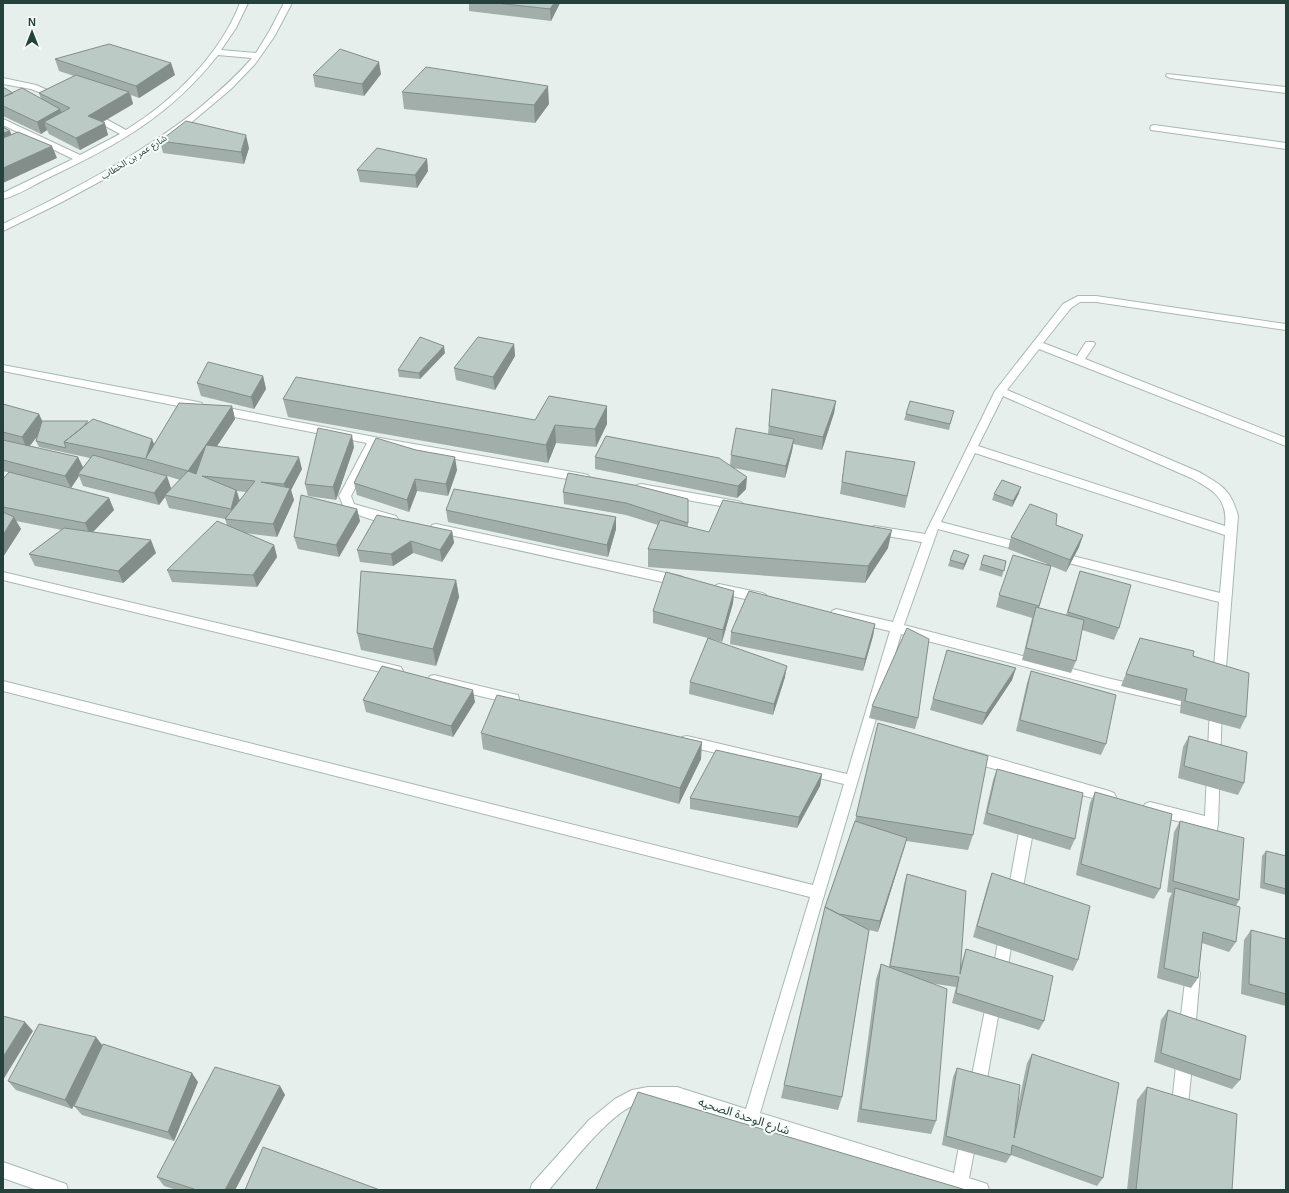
<svg xmlns="http://www.w3.org/2000/svg" width="1289" height="1193" viewBox="0 0 1289 1193" font-family="Helvetica,'Noto Sans Arabic',sans-serif">
<rect width="100%" height="100%" fill="#e6efeb"/>
<g fill="none" stroke-linecap="round" stroke-linejoin="round">
<defs>
<path id="minor" d="M 240,3 L 248,3 L 236,28 L 221,50 L 256,53 L 270,30 L 284,3 L 292,3 L 274,37 L 255,64 L 231,89 L 187,126 L 163,143 L 112,175 L 60,203 L 3,231 L 3,224 C 71,191 137,157 197,110 C 216,94 236,77 252,58 L 218,55 C 171,115 118,145 50,177 C 35,184 19,195 3,199 L 3,193 L 73,159 L 3,125 L 3,119 L 80,155 L 120,134 L 87,116 L 86,114 L 87,112 L 93,112 L 126,130 C 173,101 220,55 240,3 Z
M 1167,74 L 1286,87 L 1286,93 L 1170,78 L 1166,76 Z
M 3,78 L 36,85 L 63,97 L 59,100 L 31,89 L 3,84 Z
M 1154,125 L 1286,143 L 1286,149 L 1151,130 L 1150,128 L 1151,126 Z
M 1078,296 L 1096,296 L 1286,324 L 1286,330 L 1096,302 L 1080,302 L 1071,308 L 1043,343 L 1077,356 L 1086,342 L 1094,342 L 1095,344 L 1085,359 L 1286,438 L 1286,446 L 1039,349 L 1007,390 L 1199,472 C 1222,485 1231,490 1238,516 L 1225,680 L 1223,684 L 1219,685 L 1215,684 L 1213,680 L 1219,602 L 1057,560 L 1053,559 L 1051,556 L 1053,553 L 1057,552 L 1220,593 L 1225,535 L 975,453 L 941,522 L 1025,544 L 1029,545 L 1031,548 L 1029,551 L 1025,552 L 938,529 L 904,625 L 1107,678 L 1197,699 L 1202,700 L 1203,704 L 1202,708 L 1197,709 L 1107,688 L 901,634 L 760,1113 L 954,1173 L 961,1136 L 963,1130 L 969,1128 L 975,1130 L 977,1136 L 969,1178 L 987,1184 L 989,1190 L 955,1190 L 677,1103 C 664,1102 650,1100 637,1104 C 610,1112 568,1168 549,1190 L 530,1190 L 532,1184 L 589,1120 L 615,1099 L 632,1090 L 648,1087 L 677,1087 L 746,1109 L 810,897 L 3,691 L 3,681 L 813,885 L 844,784 L 687,746 L 682,745 L 680,741 L 682,737 L 687,736 L 847,774 L 890,631 L 836,619 L 832,617 L 830,614 L 832,611 L 836,609 L 893,622 L 922,542 L 875,534 L 871,533 L 869,530 L 871,527 L 875,526 L 925,534 L 995,391 L 1063,304 ZM 1003,396 L 1191,478 C 1213,490 1228,498 1225,526 L 978,446 Z
M 3,365 L 198,402 L 202,403 L 203,406 L 202,409 L 198,410 L 3,371 Z
M 218,406 L 374,437 L 584,474 L 588,475 L 590,478 L 588,481 L 584,482 L 377,445 L 351,496 L 354,504 L 396,516 L 398,519 L 396,522 C 384,526 357,514 345,510 L 339,496 L 367,443 L 214,413 L 213,410 L 214,407 Z
M 641,484 L 737,501 L 741,502 L 743,505 L 741,508 L 737,509 L 637,491 L 635,488 L 637,485 Z
M 436,524 L 680,576 L 684,578 L 686,581 L 684,584 L 680,586 L 432,531 L 430,528 L 432,525 Z
M 3,572 L 397,666 L 401,667 L 403,671 L 401,675 L 397,676 L 3,580 Z
M 719,584 L 762,593 L 766,595 L 768,598 L 766,601 L 762,603 L 715,592 L 713,589 L 715,586 Z
M 434,675 L 513,694 L 518,695 L 519,699 L 518,703 L 513,704 L 434,685 L 430,684 L 428,680 L 430,676 Z
M 1216,701 L 1221,702 L 1222,706 L 1218,824 L 1213,849 L 1208,851 L 1203,849 L 1201,845 L 1204,828 L 1150,814 L 1145,812 L 1143,808 L 1145,804 L 1150,802 L 1205,816 L 1210,706 L 1211,702 Z
M 972,751 L 1109,791 L 1114,793 L 1116,797 L 1114,801 L 1109,803 L 1042,783 L 1038,799 L 1033,801 L 1028,799 L 1026,795 L 1029,779 L 967,761 L 965,757 L 967,753 Z
M 1028,815 L 1033,817 L 1035,821 L 1021,898 L 1019,903 L 1014,904 L 1009,903 L 1007,898 L 1021,821 L 1023,817 Z
M 1007,924 L 1012,926 L 1014,931 L 1006,976 L 1004,981 L 999,983 L 994,981 L 992,976 L 1000,931 L 1002,926 Z
M 1193,966 L 1198,968 L 1200,973 L 1195,1032 L 1192,1037 L 1187,1039 L 1182,1037 L 1179,1032 L 1186,973 L 1188,968 Z
M 994,993 L 999,995 L 1001,1000 L 985,1090 L 982,1095 L 977,1098 L 972,1095 L 969,1090 L 987,1000 L 989,995 Z
M 1185,1049 L 1190,1051 L 1193,1056 L 1187,1114 L 1185,1120 L 1179,1122 L 1173,1120 L 1171,1114 L 1177,1056 L 1180,1051 Z
M 3,1162 L 66,1184 L 68,1190 L 37,1190 L 3,1178 Z"/>
</defs>
<use href="#minor" stroke="#a8b8b2" stroke-width="2"/>
<use href="#minor" fill="#fff" fill-rule="evenodd"/>
</g>
<path fill="#a1aea9" fill-rule="evenodd" d="M 469,3 L 560,3 L 551,21 L 469,11 Z
M 55,59 L 171,63 L 175,75 L 139,98 L 131,95 L 133,104 L 103,122 L 108,135 L 80,150 L 49,134 L 47,130 L 41,134 L 3,116 L 3,87 L 13,93 L 41,99 L 39,93 L 74,76 L 59,71 Z
M 381,74 L 364,96 L 315,87 L 313,75 Z
M 402,92 L 549,104 L 535,123 L 404,109 Z
M 160,141 L 249,148 L 244,164 L 163,153 Z
M 427,159 L 428,171 L 417,188 L 360,182 L 357,170 Z
M 514,344 L 515,356 L 495,390 L 456,380 L 454,368 Z
M 445,353 L 420,379 L 399,377 L 398,370 Z
M 263,376 L 266,389 L 254,409 L 201,396 L 197,383 Z
M 772,389 L 836,401 L 834,413 L 822,450 L 793,444 L 792,451 L 785,478 L 734,468 L 746,489 L 737,498 L 595,469 L 595,457 L 730,466 L 731,455 L 768,434 Z
M 283,399 L 535,420 L 607,406 L 607,424 L 596,447 L 556,443 L 548,463 L 288,417 Z
M 3,404 L 39,414 L 42,421 L 88,423 L 154,445 L 232,406 L 235,419 L 217,446 L 302,469 L 291,490 L 294,500 L 277,537 L 245,533 L 274,545 L 277,557 L 257,587 L 172,582 L 167,570 L 227,525 L 225,519 L 169,508 L 165,497 L 159,505 L 83,486 L 79,476 L 71,488 L 3,471 ZM 37,436 L 36,441 L 39,447 L 90,458 L 83,468 L 78,457 L 30,446 ZM 143,469 L 151,471 L 180,480 L 170,490 L 171,488 ZM 237,491 L 246,492 L 240,501 Z
M 906,414 L 952,417 L 949,430 L 904,420 Z
M 354,447 L 336,500 L 308,496 L 305,484 Z
M 846,451 L 915,462 L 905,508 L 840,494 Z
M 457,470 L 448,496 L 417,491 L 409,512 L 357,495 L 354,483 Z
M 3,479 L 109,498 L 114,510 L 93,532 L 156,553 L 123,583 L 35,566 L 29,554 L 62,530 L 16,521 L 21,529 L 3,557 Z
M 563,492 L 688,499 L 688,527 L 709,532 L 888,548 L 865,583 L 648,567 L 648,549 L 658,525 L 626,515 L 564,504 Z
M 1019,493 L 1012,507 L 992,500 L 994,494 Z
M 357,509 L 360,521 L 339,557 L 298,549 L 294,537 Z
M 446,510 L 616,517 L 616,529 L 608,557 L 448,522 Z
M 1056,525 L 1083,535 L 1079,547 L 1066,572 L 1051,566 L 1039,608 L 1066,615 L 1076,583 L 1080,571 L 1119,628 L 1114,640 L 1082,630 L 1076,661 L 1071,673 L 1022,660 L 1032,618 L 996,607 L 999,595 L 1047,564 L 1008,549 L 1011,537 Z
M 452,531 L 454,543 L 442,562 L 413,553 L 393,566 L 360,562 L 357,550 Z
M 950,560 L 967,561 L 963,570 L 948,566 Z
M 1006,561 L 1002,577 L 979,570 L 981,564 Z
M 456,580 L 459,597 L 436,666 L 361,650 L 357,633 Z
M 734,591 L 733,603 L 722,642 L 653,623 L 653,611 Z
M 875,624 L 873,636 L 863,671 L 730,644 L 731,632 Z
M 1140,638 L 1193,656 L 1246,717 L 1240,729 L 1180,713 L 1181,701 L 1121,686 Z
M 947,650 L 1016,668 L 1012,680 L 982,725 L 930,710 Z
M 1031,671 L 1106,744 L 1101,755 L 1016,731 L 1027,683 Z
M 785,677 L 773,715 L 689,694 L 690,682 Z
M 363,700 L 475,702 L 453,737 L 366,712 Z
M 872,706 L 918,718 L 915,729 L 869,718 Z
M 878,723 L 973,835 L 968,850 L 906,841 L 878,932 L 869,930 L 842,1097 L 838,1110 L 781,1098 L 825,907 L 855,821 Z
M 481,733 L 701,759 L 679,804 L 483,749 Z
M 1189,736 L 1244,783 L 1238,795 L 1178,778 L 1183,747 Z
M 997,769 L 1075,839 L 1070,850 L 983,824 L 993,780 Z
M 822,774 L 820,786 L 797,828 L 690,809 L 690,798 Z
M 1095,792 L 1160,889 L 1154,899 L 1076,875 L 1090,803 Z
M 1180,821 L 1239,900 L 1236,906 L 1236,942 L 1229,952 L 1202,943 L 1198,978 L 1191,988 L 1157,978 L 1169,899 L 1172,893 L 1167,892 L 1174,832 Z
M 1266,851 L 1286,856 L 1286,895 L 1260,888 L 1262,856 Z
M 992,873 L 1078,960 L 1073,971 L 973,937 L 988,884 Z
M 907,874 L 960,967 L 966,949 L 1044,1021 L 1039,1030 L 952,1003 L 956,987 L 929,983 L 936,1121 L 931,1134 L 857,1122 L 876,979 L 881,964 L 889,967 L 904,884 Z
M 1251,930 L 1286,939 L 1286,1006 L 1241,994 L 1244,940 Z
M 1168,1010 L 1240,1080 L 1232,1089 L 1154,1062 L 1161,1020 Z
M 102,1045 L 198,1082 L 174,1141 L 82,1115 L 74,1106 L 82,1089 L 72,1109 L 16,1090 L 8,1081 Z
M 1032,1054 L 1103,1178 L 1097,1186 L 1011,1155 L 1006,1163 L 942,1145 L 953,1077 L 957,1068 L 1017,1110 L 1027,1063 Z
M 280,1086 L 285,1095 L 235,1190 L 177,1190 L 164,1186 L 157,1177 Z
M 1147,1087 L 1232,1190 L 1127,1190 L 1137,1100 Z"/>
<path fill="#838d89" d="M 554,3 L 560,3 L 551,21 L 550,9 Z
M 379,62 L 381,74 L 364,96 L 362,84 Z
M 171,63 L 175,75 L 139,98 L 136,86 Z
M 548,86 L 549,104 L 535,123 L 534,105 Z
M 129,92 L 133,104 L 92,128 L 88,116 Z
M 60,109 L 65,121 L 44,122 L 47,130 L 41,134 L 37,122 Z
M 105,123 L 108,135 L 80,150 L 76,138 Z
M 10,131 L 15,143 L 3,147 L 3,133 Z
M 246,135 L 249,148 L 244,164 L 241,152 Z
M 52,146 L 57,158 L 3,183 L 3,168 Z
M 427,159 L 428,171 L 417,188 L 415,175 Z
M 514,344 L 515,356 L 495,390 L 493,377 Z
M 444,346 L 445,353 L 420,379 L 419,373 Z
M 263,376 L 266,389 L 254,409 L 251,397 Z
M 836,401 L 834,413 L 822,450 L 823,437 Z
M 232,406 L 235,419 L 192,484 L 188,471 Z
M 607,406 L 607,424 L 596,447 L 595,429 Z
M 39,414 L 45,427 L 27,449 L 22,437 Z
M 555,425 L 556,443 L 548,463 L 546,445 Z
M 352,435 L 354,447 L 336,500 L 333,487 Z
M 152,439 L 157,451 L 146,459 Z
M 794,439 L 792,451 L 785,478 L 786,466 Z
M 78,457 L 84,469 L 78,474 L 79,476 L 71,488 L 65,476 Z
M 299,457 L 302,469 L 291,490 L 294,500 L 277,537 L 273,524 L 287,495 L 284,484 Z
M 455,457 L 457,470 L 448,496 L 446,484 Z
M 167,476 L 171,488 L 166,496 L 165,495 L 165,497 L 159,505 L 154,493 Z
M 747,477 L 746,489 L 737,498 L 738,486 Z
M 415,479 L 417,491 L 409,512 L 407,500 Z
M 1021,487 L 1019,493 L 1012,507 L 1013,501 Z
M 236,490 L 240,502 L 235,521 L 231,509 Z
M 109,498 L 114,510 L 90,535 L 85,523 Z
M 357,509 L 360,521 L 339,557 L 336,545 Z
M 14,517 L 21,529 L 3,557 L 3,535 Z
M 616,517 L 616,529 L 608,557 L 607,545 Z
M 892,530 L 888,548 L 865,583 L 868,566 Z
M 452,531 L 454,543 L 442,562 L 440,550 Z
M 1083,535 L 1079,547 L 1066,572 L 1070,560 Z
M 151,540 L 156,553 L 123,583 L 118,571 Z
M 411,541 L 413,553 L 393,566 L 391,554 Z
M 274,545 L 277,557 L 257,587 L 253,575 Z
M 969,555 L 967,561 L 963,570 L 964,564 Z
M 456,580 L 459,597 L 436,666 L 433,649 Z
M 734,591 L 733,603 L 722,642 L 723,630 Z
M 875,624 L 873,636 L 863,671 L 865,659 Z
M 787,666 L 785,677 L 773,715 L 774,704 Z
M 1016,668 L 1012,680 L 982,725 L 986,713 Z
M 473,690 L 475,702 L 453,737 L 451,726 Z
M 702,742 L 701,759 L 679,804 L 680,788 Z
M 822,774 L 820,786 L 797,828 L 799,817 Z
M 907,838 L 904,849 L 878,932 L 880,921 Z
M 25,1022 L 33,1031 L 3,1080 L 3,1057 Z
M 96,1037 L 103,1046 L 72,1109 L 65,1100 Z
M 192,1073 L 198,1082 L 174,1141 L 168,1132 Z
M 280,1086 L 285,1095 L 235,1190 L 225,1190 Z"/>
<path fill="#bbcac4" stroke="#838d89" d="M 496,3 L 554,3 L 550,9 Z
M 109,44 L 171,63 L 136,86 L 55,59 Z
M 340,49 L 379,62 L 362,84 L 313,75 Z
M 426,67 L 548,86 L 534,105 L 402,92 Z
M 76,75 L 129,92 L 88,116 L 105,123 L 76,138 L 44,122 L 70,108 L 39,93 Z
M 3,87 L 13,93 L 3,97 Z
M 22,88 L 60,109 L 37,122 L 3,106 L 3,97 Z
M 186,121 L 246,135 L 241,152 L 160,141 Z
M 3,127 L 10,131 L 3,133 Z
M 18,132 L 52,146 L 3,168 L 3,138 Z
M 377,148 L 427,159 L 415,175 L 357,170 Z
M 420,337 L 444,346 L 419,373 L 398,370 Z
M 478,337 L 514,344 L 493,377 L 454,368 Z
M 208,362 L 263,376 L 251,397 L 197,383 Z
M 296,377 L 535,420 L 549,396 L 607,406 L 595,429 L 555,425 L 546,445 L 283,399 Z
M 772,389 L 836,401 L 823,437 L 769,426 Z
M 910,401 L 954,411 L 950,424 L 906,414 Z
M 179,403 L 232,406 L 206,445 L 188,471 L 196,474 L 206,445 L 299,457 L 284,484 L 261,482 L 290,488 L 273,524 L 225,519 L 255,481 L 202,476 L 236,490 L 231,509 L 165,495 L 188,471 L 146,459 L 64,442 L 93,419 L 152,439 L 146,458 Z
M 3,404 L 39,414 L 22,437 L 3,432 Z
M 42,421 L 88,421 L 83,427 L 64,442 L 66,448 L 36,441 Z
M 318,428 L 352,435 L 333,487 L 305,484 Z
M 736,428 L 794,439 L 786,466 L 731,455 Z
M 606,436 L 719,458 L 747,477 L 738,486 L 595,457 Z
M 376,438 L 416,450 L 455,457 L 446,484 L 415,479 L 407,500 L 354,483 Z
M 3,440 L 78,457 L 65,476 L 3,460 Z
M 846,451 L 915,462 L 907,496 L 842,482 Z
M 93,455 L 167,476 L 154,493 L 78,474 Z
M 9,472 L 109,498 L 85,523 L 3,507 L 3,479 Z
M 568,473 L 634,485 L 688,499 L 688,523 L 626,503 L 563,492 Z
M 1002,480 L 1021,487 L 1013,501 L 994,494 Z
M 454,489 L 616,517 L 607,545 L 446,510 Z
M 301,495 L 357,509 L 336,545 L 294,537 Z
M 723,500 L 892,530 L 868,566 L 648,549 L 660,520 L 709,532 Z
M 1030,504 L 1057,514 L 1056,525 L 1083,535 L 1070,560 L 1011,537 Z
M 3,512 L 14,517 L 3,535 Z
M 377,515 L 452,531 L 440,550 L 411,541 L 391,554 L 357,550 Z
M 217,521 L 274,545 L 253,575 L 167,570 Z
M 64,528 L 151,540 L 118,571 L 29,554 Z
M 954,550 L 969,555 L 964,564 L 950,560 Z
M 984,555 L 1006,561 L 1004,571 L 981,564 Z
M 1013,555 L 1051,566 L 1039,606 L 999,595 Z
M 361,571 L 456,580 L 433,649 L 357,633 Z
M 1080,571 L 1131,585 L 1119,628 L 1068,612 Z
M 666,572 L 734,591 L 723,630 L 653,611 Z
M 749,591 L 875,624 L 865,659 L 731,632 Z
M 1036,607 L 1084,620 L 1076,661 L 1026,648 Z
M 907,628 L 929,639 L 918,718 L 872,706 Z
M 708,638 L 787,666 L 774,704 L 690,682 Z
M 1140,638 L 1194,651 L 1193,656 L 1249,673 L 1246,717 L 1185,701 L 1187,689 L 1126,674 Z
M 947,650 L 1016,668 L 986,713 L 933,699 Z
M 382,666 L 473,690 L 451,726 L 363,700 Z
M 1031,671 L 1116,695 L 1106,744 L 1020,720 Z
M 497,695 L 702,742 L 680,788 L 481,733 Z
M 878,723 L 988,756 L 973,835 L 856,816 Z
M 1189,736 L 1247,752 L 1244,783 L 1184,766 Z
M 716,750 L 822,774 L 799,817 L 690,798 Z
M 997,769 L 1083,793 L 1075,839 L 987,813 Z
M 1095,792 L 1172,814 L 1160,889 L 1081,864 Z
M 855,821 L 907,838 L 880,921 L 839,914 L 825,907 Z
M 1180,821 L 1244,838 L 1239,900 L 1173,881 Z
M 1266,851 L 1286,856 L 1286,889 L 1264,883 Z
M 992,873 L 1090,906 L 1078,960 L 977,926 Z
M 907,874 L 966,891 L 960,974 L 966,949 L 1053,976 L 1044,1021 L 956,993 L 959,977 L 890,966 Z
M 1175,888 L 1240,907 L 1236,942 L 1203,932 L 1198,978 L 1164,968 Z
M 825,907 L 869,930 L 842,1097 L 784,1085 Z
M 1251,930 L 1286,939 L 1286,994 L 1249,984 Z
M 881,964 L 947,989 L 936,1121 L 861,1109 Z
M 1168,1010 L 1246,1036 L 1240,1080 L 1161,1053 Z
M 3,1016 L 25,1022 L 3,1057 Z
M 39,1024 L 96,1037 L 65,1100 L 8,1081 Z
M 103,1044 L 192,1073 L 168,1132 L 74,1106 Z
M 1032,1054 L 1119,1083 L 1103,1178 L 1012,1145 L 1011,1155 L 946,1136 L 957,1068 L 1020,1085 L 1014,1138 Z
M 215,1067 L 280,1086 L 225,1190 L 197,1190 L 157,1177 Z
M 1147,1087 L 1237,1114 L 1232,1190 L 1136,1190 Z
M 638,1092 L 966,1190 L 600,1190 L 596,1189 Z
M 263,1147 L 380,1190 L 245,1190 Z"/>
<g text-anchor="middle" dominant-baseline="central" stroke-width="4" stroke-linejoin="round" paint-order="stroke">
<g font-size="9" fill="#24423a" stroke="#f7fbf9">
<text transform="translate(134 157) rotate(-32)">شارع عمر بن الخطاب</text>
</g>
<g font-size="12" fill="#24423a" stroke="#f7fbf9">
<text transform="translate(744 1116) rotate(18)">شارع الوحدة الصحيه</text>
</g>
</g>
<rect width="1289" height="1193" fill="none" stroke="#24423a" stroke-width="8"/>
<g transform="translate(32 32)" stroke="#f7fbf9" stroke-width="3" paint-order="stroke">
<path d="M0-3L7 15L0 10L-7 15Z" fill="#24423a"/>
<text y="-6" font-size="11" font-weight="bold" text-anchor="middle" fill="#24423a">N</text>
</g>
</svg>
